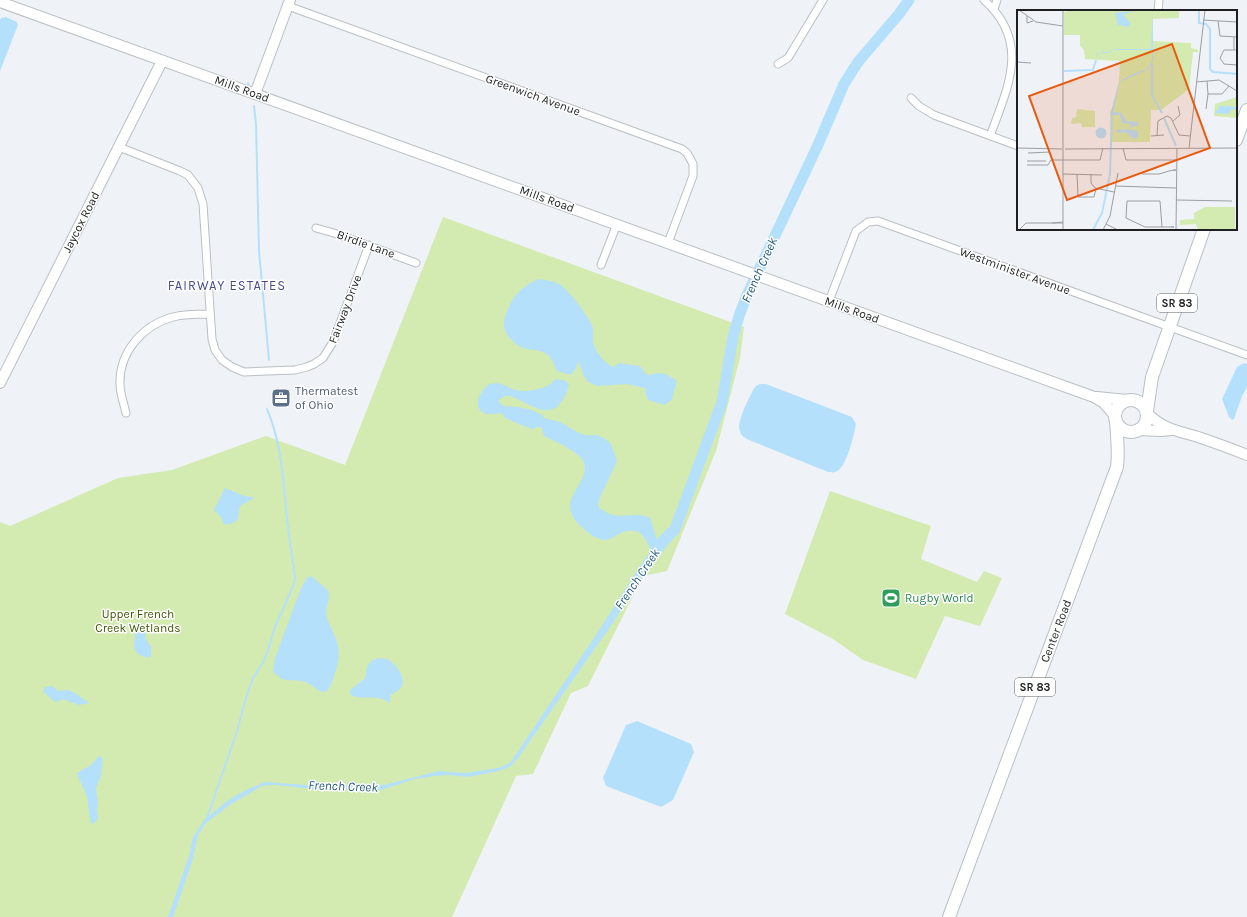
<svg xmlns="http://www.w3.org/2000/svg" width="1247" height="917" viewBox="0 0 1247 917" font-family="Karla,sans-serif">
<rect width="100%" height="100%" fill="#eff3f8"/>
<path fill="#d3eab0" d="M 443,217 L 744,327 L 740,358 L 716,451 L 667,571 L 643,576 L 588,686 L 571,693 L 533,774 L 516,776 L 452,917 L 0,917 L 0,522 L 10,526 L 118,478 L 172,470 L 266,436 L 345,465 Z
M 830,491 L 931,526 L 921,559 L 977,582 L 984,571 L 1002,578 L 980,626 L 945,616 L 916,679 L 863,660 L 833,639 L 785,614 Z"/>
<path fill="#b5e0fc" d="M 6,17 L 17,22 L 18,25 L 0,71 L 0,20 L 1,18 Z
M 538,279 C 545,280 555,281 562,286 C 570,292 588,316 592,325 C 594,330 593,336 593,341 C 594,351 605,363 613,367 L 619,363 L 640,366 L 646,374 L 650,375 L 657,373 L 666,374 L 677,381 L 672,399 L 665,405 L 648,400 L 646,395 L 645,388 L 627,384 L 597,386 L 588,382 L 584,376 L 578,361 L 576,368 L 571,375 L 557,371 C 554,365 552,359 548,355 C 542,350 534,350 527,349 C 517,347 506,337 504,327 C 503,321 506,314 508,309 C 516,292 521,288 538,279 Z
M 1244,363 L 1247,364 L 1247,387 L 1242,396 L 1234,419 L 1232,420 L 1229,417 L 1222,399 L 1237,367 Z
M 557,379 L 566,381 L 569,385 C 566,397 558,413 543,410 C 533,408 520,400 511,396 L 505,396 L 499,400 L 499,403 L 504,406 L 518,407 L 532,410 L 542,415 L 544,418 L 560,422 L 579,433 L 584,435 L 596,435 L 604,438 L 611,444 L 617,461 L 599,500 L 598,506 C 618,525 630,509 650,518 L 658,543 L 670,531 L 675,536 L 643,576 L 608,630 L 518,758 L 511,766 L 502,770 L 489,773 L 468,777 L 447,775 L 435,776 L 415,779 L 381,790 L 357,788 L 314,789 L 275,785 L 262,786 L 231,804 L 206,823 L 198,835 L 192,862 L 173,917 L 168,917 L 189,856 L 193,837 L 204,820 L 227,801 L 246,790 L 265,782 L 306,785 L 384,785 L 439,771 L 466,773 L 498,768 L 510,763 L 594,638 L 644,560 L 651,551 C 646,538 640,526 623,532 C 616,535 612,540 604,540 C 599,540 589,534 585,530 C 578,525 569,514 570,505 C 571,490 594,473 581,458 C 572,448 556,442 544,436 L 542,428 L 538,427 L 531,429 L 505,418 L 503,414 C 497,412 493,415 487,414 C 470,409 480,391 489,384 C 500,382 502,384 512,389 C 522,393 538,390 547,386 C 550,385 553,381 557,379 Z
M 760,384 L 766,384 L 852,417 L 856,424 C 854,435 846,470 835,472 C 834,473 829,472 828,472 L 749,440 C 745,438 741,436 740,431 C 736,422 749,399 753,390 L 756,386 Z
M 225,488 L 244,496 L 253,497 L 254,498 L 240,506 L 238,519 C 235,523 229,525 224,524 L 221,517 L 214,510 Z
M 310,576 C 312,576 327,589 328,591 C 331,598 325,606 326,615 C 327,621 331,626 333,632 C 341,649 340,659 334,676 C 332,682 330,689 325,692 C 316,692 313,684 305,682 C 292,678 283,685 273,671 L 275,658 L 301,588 L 307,578 Z
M 140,624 L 146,628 L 145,638 L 151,647 L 151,657 C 145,658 139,656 135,650 C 133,645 134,642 135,638 C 136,632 132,627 140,624 Z
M 380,658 C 383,659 386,658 389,660 C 397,665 409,681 399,690 C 396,692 393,693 390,695 L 390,702 L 389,703 C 377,694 366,700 352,696 L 349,691 L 365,678 L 367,667 L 372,660 Z
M 52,686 L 58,691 L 68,690 L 75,693 L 89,703 L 79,705 L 63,699 L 56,702 C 51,700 48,695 43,692 L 45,687 Z
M 637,721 L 691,744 L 694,752 L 673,800 L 661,807 L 606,786 L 603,778 L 626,725 Z
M 99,756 L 103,758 L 101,776 L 96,788 L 98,803 L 97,810 L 98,815 L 97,820 L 93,824 L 91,823 C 88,814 89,806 87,797 C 85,789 79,781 77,773 L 91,765 Z"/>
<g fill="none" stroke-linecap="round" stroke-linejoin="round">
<path stroke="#b5e0fc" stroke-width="2" d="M 248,83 L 249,86
M 254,106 L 256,124 L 259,251 L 269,360
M 207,818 L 237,731 L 248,691 L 253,678 L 262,664 L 267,653 L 275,627 L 294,584 L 295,577 C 292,557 289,538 287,518 C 283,481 282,444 267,409"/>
<path stroke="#b5e0fc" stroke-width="11" d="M 662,542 L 675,529 L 722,402 L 733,337 L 739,316 L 747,295 L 817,147 L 844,84 L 858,62 L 899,14 L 909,0"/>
<defs>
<path id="street" d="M 984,0 C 1031,42 1008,87 990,136
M 288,6 L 682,149 L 687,153 L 693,164 L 693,176 L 668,243
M 994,9 L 997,0
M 1158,11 L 1159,0
M 778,64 L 788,58 L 823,0
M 911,98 L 919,106 L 934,115 L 1018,146
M 119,147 L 180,171 L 188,175 L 198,188 L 203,204 L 212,339 L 215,350 L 222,360 L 232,367 L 244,372 L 295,370 L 307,367 L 314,364 L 323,358 L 333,342 L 369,245
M 316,228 L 334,233 L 416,263
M 601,265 L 617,224
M 829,301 L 856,231 L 868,222 L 878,221 L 1247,355
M 126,413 C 124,404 120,394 120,384 C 119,352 143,325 173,317 C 184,314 197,314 209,314"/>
<path id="secondary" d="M 0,2 L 1094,397 L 1104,403 L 1115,416
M 255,94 L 290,0
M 0,383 L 162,61
M 1097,397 L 1127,400
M 1148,414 C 1164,430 1180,431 1201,438 C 1216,443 1232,449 1247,455
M 1138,430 L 1161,431 L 1172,430"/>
<path id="primary" d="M 1236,140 L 1247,110
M1115 416a16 16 0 1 1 32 0a16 16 0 1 1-32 0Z
M 1147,411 L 1152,377 L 1204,229
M 949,917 L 1117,467 C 1119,452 1117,436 1116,421"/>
</defs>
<use href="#street" stroke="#babfc3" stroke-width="9"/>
<use href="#secondary" stroke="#babfc3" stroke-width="12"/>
<use href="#primary" stroke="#babfc3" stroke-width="14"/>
<use href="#street" stroke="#fff" stroke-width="7"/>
<use href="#secondary" stroke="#fff" stroke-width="10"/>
<use href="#primary" stroke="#fff" stroke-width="12"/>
</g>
<defs>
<symbol id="office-square" viewBox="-11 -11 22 22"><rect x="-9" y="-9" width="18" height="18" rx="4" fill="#5c6f8a" stroke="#fff"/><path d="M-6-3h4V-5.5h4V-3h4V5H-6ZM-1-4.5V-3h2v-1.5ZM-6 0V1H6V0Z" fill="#fff"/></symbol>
<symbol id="stadium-square" viewBox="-11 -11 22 22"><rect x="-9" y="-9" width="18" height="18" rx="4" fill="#2e9e5b" stroke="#fff"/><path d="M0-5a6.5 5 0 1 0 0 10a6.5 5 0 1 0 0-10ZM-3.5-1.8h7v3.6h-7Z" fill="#fff"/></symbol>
</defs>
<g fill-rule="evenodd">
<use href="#office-square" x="270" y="387" width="22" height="22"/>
<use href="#stadium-square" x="880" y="587" width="22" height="22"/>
</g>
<g text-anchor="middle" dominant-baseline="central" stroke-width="3" stroke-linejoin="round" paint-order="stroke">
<g fill="#fff" stroke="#616263" stroke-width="1">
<rect x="1157" y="294" width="40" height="18" rx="3"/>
<rect x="1015" y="678" width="40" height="18" rx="3"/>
</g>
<g font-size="11" font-weight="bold" fill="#1d1f20">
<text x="1177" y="303">SR 83</text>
<text x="1035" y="687">SR 83</text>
</g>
<g font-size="12" fill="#1d1f20" stroke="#fff">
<text transform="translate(242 89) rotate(20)">Mills Road</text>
<text transform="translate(533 95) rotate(20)">Greenwich Avenue</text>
<text transform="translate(547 199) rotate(20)">Mills Road</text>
<text transform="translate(81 222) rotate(-63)">Jaycox Road</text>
<text transform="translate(366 244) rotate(20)">Birdie Lane</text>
<text transform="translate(1015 271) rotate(20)">Westminister Avenue</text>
<text transform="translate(345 309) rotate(-69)">Fairway Drive</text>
<text transform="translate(852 310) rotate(20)">Mills Road</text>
<text transform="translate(1056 631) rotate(-69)">Center Road</text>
</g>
<g font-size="12" fill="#4e5e75" stroke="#fff" text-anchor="start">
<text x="295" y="391">Thermatest<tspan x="295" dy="14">of Ohio</tspan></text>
</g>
<g font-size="12" fill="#27864d" stroke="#fff" text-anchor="start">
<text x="905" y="598">Rugby World</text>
</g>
<g font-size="12" fill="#3e5401" stroke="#fff">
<text x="138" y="614">Upper French<tspan x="138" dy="14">Creek Wetlands</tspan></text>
</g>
<g font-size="13" font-style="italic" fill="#245b7b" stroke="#fff">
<text transform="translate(759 270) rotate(-66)">French Creek</text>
<text transform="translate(637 579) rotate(-56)">French Creek</text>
<text transform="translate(343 786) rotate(2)">French Creek</text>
</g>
<g font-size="13" letter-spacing="1" fill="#484b89" stroke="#fff">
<text x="227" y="285">FAIRWAY ESTATES</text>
</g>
</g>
<g transform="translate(1017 10)">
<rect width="220" height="220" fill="#eff3f8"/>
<path d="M 55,0 L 162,0 L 162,8 L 136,9 L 135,31 L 174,33 L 174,38 L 181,40 L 181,42 L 176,42 L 172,79 L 144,100 L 134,100 L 133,132 L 94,132 L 93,101 L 95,99 L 102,71 L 103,51 L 68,49 L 67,40 L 63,36 L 63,25 L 47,25 L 47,2 ZM 220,87 L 220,108 L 197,106 L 198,94 ZM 60,99 L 78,101 L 78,117 L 65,117 L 64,113 L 54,114 L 55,108 L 59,107 ZM 188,197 L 218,197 L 218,220 L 181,220 L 179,214 L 163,215 L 163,210 L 177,209 L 177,203 Z" fill="#d3eab0"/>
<path d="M 136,0 L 136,51 L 135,53 L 130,60 L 103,72 L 96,102 L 105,103 L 109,111 L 121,112 L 121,115 L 112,118 L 114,114 L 105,113 L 103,105 L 93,105 L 102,73 L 105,70 L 116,64 L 130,59 L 135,51 L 135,40 L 98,40 L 96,39 L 92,43 L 88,43 L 81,42 L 79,50 L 80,43 L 81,42 L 92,42 L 96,39 L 134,39 ZM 117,1 L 106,5 L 113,13 L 112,17 L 101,15 L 98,3 ZM 203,96 L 220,97 L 220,99 L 214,100 L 211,104 L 198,103 ZM78.5 123a5.5 5.5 0 1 1 11 0a5.5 5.5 0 1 1-11 0ZM 109,119 L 121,121 L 121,127 L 117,129 L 108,122 L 100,123 L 100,120 Z" fill="#b5e0fc"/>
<path fill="none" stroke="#b5e0fc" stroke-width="2" d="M 182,0 L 182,13 L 189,14 L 193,19 L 193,59 L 196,62 L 220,64M 135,54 L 135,85 L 145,103M 47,61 L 76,60 L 79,50M 147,108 L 159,136M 76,220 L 85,203 L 93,164 L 95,104"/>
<path fill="none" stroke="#9b9ea2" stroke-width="1" d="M 2,0 L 19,12 L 46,16M 10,6 L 10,13 L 16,11M 186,10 L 220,12M 201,11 L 203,26 L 220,27M 217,40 L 217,27M 220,40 L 207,40 L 203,48 L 207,54 L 220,55M 0,52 L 14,53M 179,72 L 202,70 L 220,81M 191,84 L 205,84 L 212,76M 189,99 L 191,84 L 190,71M 156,111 L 163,105 L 161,96M 134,126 L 147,125M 140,126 L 141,111 L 150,106 L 154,108 L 162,125 L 173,126M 46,136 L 46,0M 0,138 L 45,139M 106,138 L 109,150 L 160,150M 172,138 L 188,0M 48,139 L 220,138M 11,143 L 33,142M 10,151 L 29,151M 10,155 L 31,155 L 34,150 L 83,150 L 86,138M 46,164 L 85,165M 60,164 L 61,187 L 77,187 L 79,178M 74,164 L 74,173 L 78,178 L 97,182M 125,164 L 142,164 L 152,161 L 157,160 L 159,160 L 156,160M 98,176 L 159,178M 159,190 L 215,191M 46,213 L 35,213 L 46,212M 89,214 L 101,220M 145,217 L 143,191 L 110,191 L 109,208 L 128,217 L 157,217 L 154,217M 2,220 L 9,213 L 35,213M 46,220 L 46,136M 86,220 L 93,206 L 101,163M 159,220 L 160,138"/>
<path fill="#e8590c" fill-opacity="0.15" stroke="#e8590c" stroke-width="2" d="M 155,34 L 193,138 L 50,190 L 12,86 Z"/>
<rect width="220" height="220" fill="none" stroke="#1d1f20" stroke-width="2"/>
</g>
</svg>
